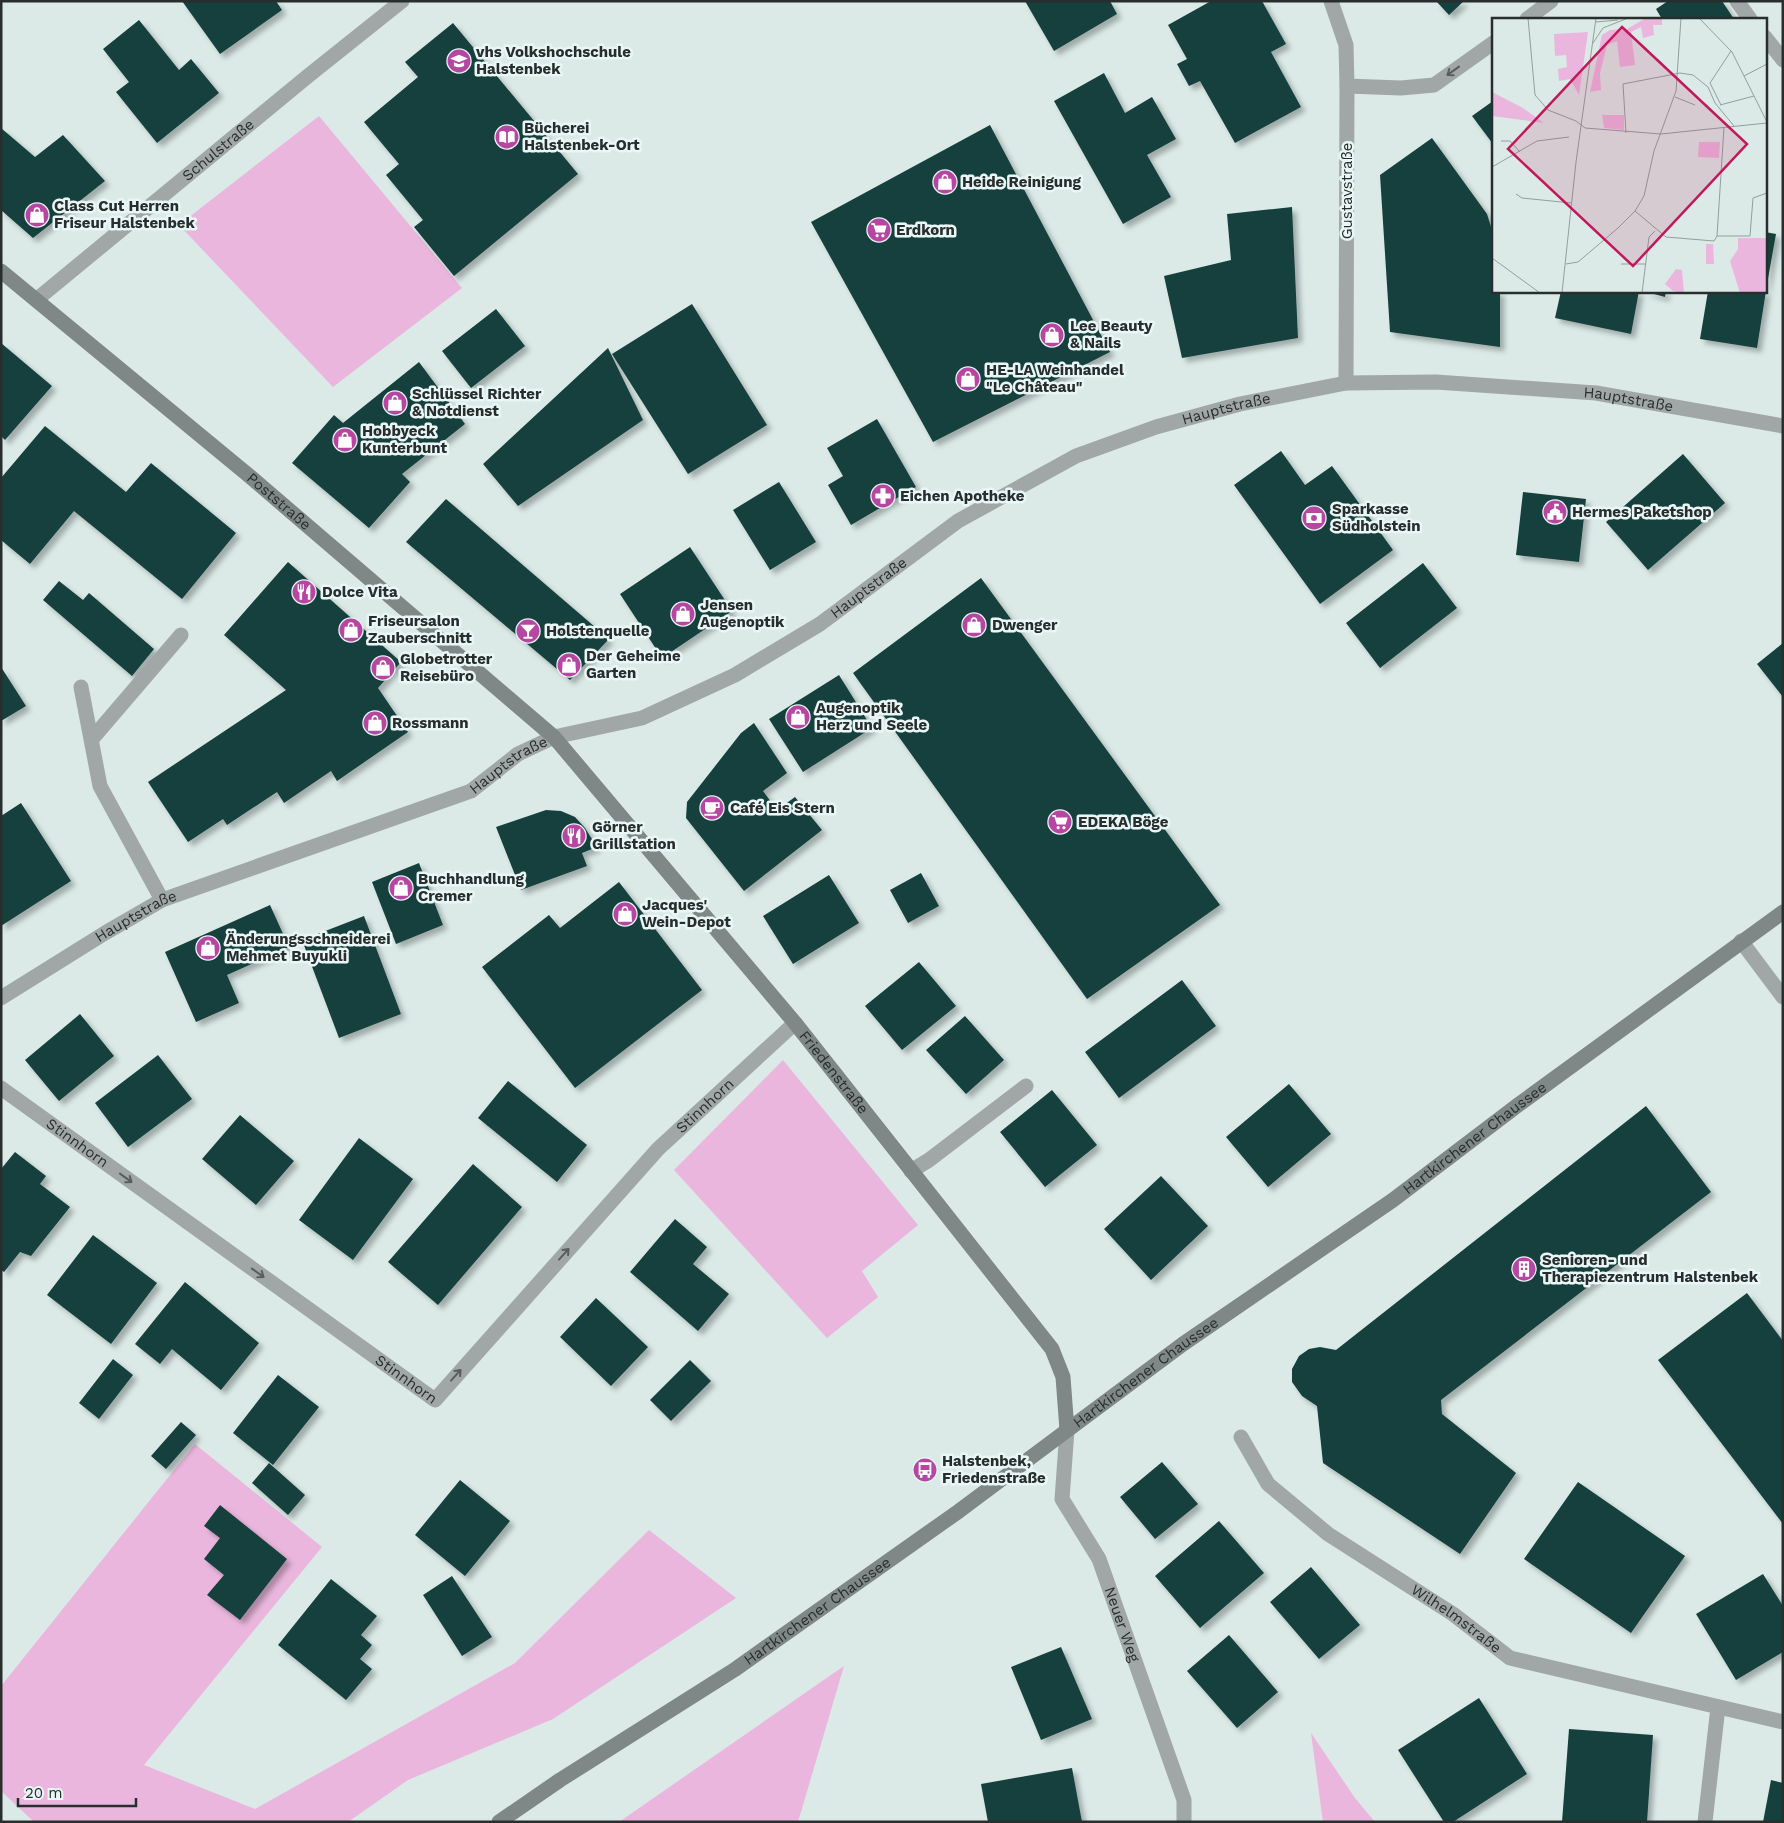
<svg xmlns="http://www.w3.org/2000/svg" width="1784" height="1823" viewBox="0 0 1784 1823" font-family="'Work Sans',sans-serif">
<defs>
<filter id="shadow"><feDropShadow dx="4.5" dy="4.5" stdDeviation="2.5" flood-color="#0004"/></filter>
</defs>
<rect width="100%" height="100%" fill="#dbeae7"/>
<path fill="#eab6dd" d="M 319,116 L 462,288 L 333,387 L 179,225 Z
M 783,1060 L 918,1225 L 862,1271 L 878,1297 L 827,1338 L 674,1170 Z
M 195,1444 L 322,1547 L 144,1765 L 255,1809 L 515,1663 L 649,1530 L 736,1598 L 553,1719 L 408,1780 L 348,1822 L 34,1822 L 1,1791 L 1,1686 Z
M 844,1666 L 798,1822 L 619,1822 Z
M 1311,1733 L 1355,1798 L 1375,1822 L 1323,1822 Z"/>
<path fill="#17413c" filter="url(#shadow)" d="M 182,1 L 276,1 L 282,10 L 220,54 Z
M 1025,1 L 1110,1 L 1117,14 L 1054,51 Z
M 1211,1 L 1262,1 L 1286,44 L 1271,52 L 1301,107 L 1235,143 L 1200,81 L 1189,86 L 1177,64 L 1187,59 L 1168,25 Z
M 1436,1 L 1464,1 L 1449,15 Z
M 1668,1 L 1722,1 L 1734,19 L 1662,19 L 1656,9 Z
M 139,20 L 179,70 L 191,59 L 219,93 L 157,143 L 116,92 L 129,82 L 103,49 Z
M 453,23 L 578,174 L 454,276 L 414,227 L 423,220 L 386,175 L 399,164 L 364,122 L 418,77 L 405,62 Z
M 1104,73 L 1125,113 L 1152,97 L 1176,139 L 1147,155 L 1171,197 L 1123,224 L 1054,101 Z
M 1493,101 L 1493,144 L 1472,116 Z
M 990,125 L 1110,352 L 933,442 L 811,222 Z
M 1,128 L 35,157 L 63,135 L 105,181 L 33,238 L 1,210 Z
M 1432,138 L 1487,214 L 1493,233 L 1493,291 L 1500,291 L 1500,347 L 1390,332 L 1380,175 Z
M 1292,207 L 1298,338 L 1182,358 L 1164,276 L 1231,260 L 1227,214 Z
M 1765,232 L 1776,234 L 1766,290 L 1765,290 Z
M 1561,291 L 1639,291 L 1631,334 L 1555,318 Z
M 1643,291 L 1666,291 L 1665,297 Z
M 1708,291 L 1766,291 L 1757,348 L 1700,339 Z
M 692,304 L 767,425 L 688,474 L 612,354 Z
M 496,309 L 525,346 L 471,388 L 442,351 Z
M 1,343 L 52,386 L 5,440 L 1,436 Z
M 608,348 L 643,420 L 518,506 L 483,464 Z
M 419,362 L 465,424 L 402,474 L 410,482 L 369,528 L 292,463 L 334,415 L 343,423 Z
M 877,419 L 916,487 L 851,525 L 828,485 L 843,476 L 827,448 Z
M 45,426 L 126,492 L 151,463 L 236,533 L 182,599 L 74,511 L 30,564 L 1,540 L 1,478 Z
M 1281,451 L 1305,485 L 1332,466 L 1393,550 L 1320,604 L 1234,485 Z
M 1683,454 L 1725,503 L 1648,570 L 1606,522 Z
M 779,482 L 816,542 L 770,570 L 733,510 Z
M 1523,492 L 1586,499 L 1579,562 L 1516,555 Z
M 446,499 L 609,639 L 570,680 L 406,542 Z
M 690,547 L 732,611 L 662,658 L 620,594 Z
M 288,562 L 401,662 L 378,688 L 408,732 L 337,781 L 331,771 L 284,803 L 277,792 L 227,825 L 223,819 L 188,842 L 148,782 L 286,690 L 224,635 Z
M 1423,563 L 1457,608 L 1380,668 L 1346,623 Z
M 981,578 L 1220,905 L 1087,999 L 853,673 Z
M 59,581 L 83,600 L 89,593 L 154,649 L 132,676 L 43,600 Z
M 1783,643 L 1783,697 L 1757,664 Z
M 1,667 L 26,706 L 1,721 Z
M 839,675 L 872,728 L 803,772 L 769,719 Z
M 754,723 L 787,773 L 763,791 L 777,810 L 795,797 L 822,830 L 744,891 L 686,818 L 687,802 L 741,733 Z
M 21,803 L 71,881 L 1,926 L 1,816 Z
M 546,810 L 561,811 L 575,817 L 585,828 L 597,847 L 582,853 L 587,866 L 521,890 L 496,827 Z
M 419,863 L 443,925 L 396,944 L 372,882 Z
M 921,873 L 939,906 L 908,923 L 890,890 Z
M 829,875 L 859,923 L 793,964 L 763,916 Z
M 619,882 L 702,990 L 575,1088 L 482,967 L 549,915 L 560,928 Z
M 270,905 L 289,947 L 227,975 L 239,1003 L 196,1022 L 165,952 Z
M 364,916 L 401,1014 L 339,1038 L 302,940 Z
M 919,962 L 956,1006 L 902,1050 L 865,1006 Z
M 1182,980 L 1216,1026 L 1119,1098 L 1085,1052 Z
M 80,1014 L 114,1056 L 59,1101 L 25,1060 Z
M 965,1016 L 1004,1060 L 966,1094 L 926,1050 Z
M 158,1055 L 192,1099 L 128,1147 L 95,1103 Z
M 508,1081 L 587,1145 L 557,1182 L 478,1118 Z
M 1289,1084 L 1331,1134 L 1268,1187 L 1226,1137 Z
M 1052,1090 L 1097,1145 L 1045,1187 L 1000,1132 Z
M 1646,1106 L 1711,1192 L 1441,1400 L 1442,1414 L 1516,1473 L 1460,1554 L 1323,1463 L 1317,1406 L 1302,1396 L 1292,1382 L 1292,1369 L 1299,1356 L 1309,1349 L 1320,1347 L 1336,1350 Z
M 240,1115 L 294,1161 L 256,1205 L 202,1159 Z
M 359,1138 L 413,1179 L 353,1260 L 299,1220 Z
M 15,1152 L 46,1176 L 40,1184 L 70,1207 L 31,1256 L 20,1252 L 4,1272 L 1,1270 L 1,1169 Z
M 473,1164 L 522,1207 L 438,1305 L 388,1262 Z
M 1161,1176 L 1208,1226 L 1151,1280 L 1104,1229 Z
M 675,1219 L 707,1247 L 693,1264 L 729,1294 L 698,1331 L 630,1272 Z
M 93,1235 L 157,1283 L 111,1344 L 47,1295 Z
M 185,1282 L 259,1343 L 221,1390 L 172,1349 L 160,1364 L 135,1344 Z
M 1747,1293 L 1783,1341 L 1783,1524 L 1658,1360 Z
M 596,1298 L 648,1347 L 611,1386 L 560,1337 Z
M 113,1359 L 133,1375 L 99,1419 L 79,1403 Z
M 690,1360 L 711,1381 L 671,1421 L 650,1400 Z
M 278,1375 L 319,1407 L 273,1465 L 233,1433 Z
M 181,1422 L 196,1435 L 166,1469 L 151,1456 Z
M 1162,1462 L 1198,1504 L 1155,1539 L 1120,1497 Z
M 269,1463 L 305,1495 L 288,1515 L 252,1483 Z
M 460,1480 L 510,1521 L 465,1576 L 415,1535 Z
M 1578,1482 L 1685,1556 L 1631,1633 L 1524,1559 Z
M 220,1505 L 287,1559 L 240,1620 L 207,1595 L 224,1575 L 204,1559 L 220,1538 L 204,1526 Z
M 1219,1521 L 1264,1573 L 1200,1628 L 1155,1576 Z
M 1311,1567 L 1360,1625 L 1319,1659 L 1270,1602 Z
M 1763,1574 L 1783,1606 L 1783,1652 L 1736,1680 L 1696,1614 Z
M 452,1576 L 492,1637 L 462,1656 L 423,1595 Z
M 331,1579 L 377,1616 L 361,1635 L 372,1645 L 360,1659 L 372,1669 L 346,1700 L 278,1645 Z
M 1229,1635 L 1278,1692 L 1237,1728 L 1187,1671 Z
M 1061,1647 L 1092,1719 L 1041,1740 L 1011,1667 Z
M 1479,1698 L 1527,1774 L 1453,1822 L 1444,1822 L 1398,1750 Z
M 1569,1729 L 1653,1735 L 1647,1822 L 1562,1822 Z
M 1072,1768 L 1082,1822 L 988,1822 L 981,1784 Z
M 1771,1780 L 1783,1783 L 1783,1822 L 1763,1822 Z"/>
<g fill="none" stroke-linecap="round" stroke-linejoin="round">
<path stroke="#a1a7a6" stroke-width="15" d="M 1737,1 L 1750,19
M 1765,37 L 1783,60
M 81,687 L 100,786 L 162,900
M 91,740 L 181,635
M 911,1171 L 929,1160 L 1026,1086
M 1705,1822 L 1718,1707"/>
<g stroke="#a1a7a6" stroke-width="15">
<path d="M 1331,1 L 1346,45 L 1347,86 L 1346,383"/>
<path d="M 1527,19 L 1551,1"/>
<path d="M 1347,86 L 1401,88 L 1434,85 L 1493,43"/>
<path id="s1" d="M 36,300 L 308,76 L 402,1"/>
<path d="M 1741,941 L 1783,997"/>
<path id="s2" d="M 1,998 L 105,933 L 162,900 L 471,791 L 518,754 L 554,737 L 642,718 L 735,675 L 820,624 L 958,521 L 1076,456 L 1156,427 L 1240,404 L 1346,383 L 1436,382 L 1596,393 L 1783,426"/>
<path id="s3" d="M 1,1088 L 435,1400 L 658,1149 L 795,1023"/>
<path id="s4" d="M 1067,1430 L 1062,1499 L 1099,1559 L 1184,1800 L 1184,1822"/>
<path id="s5" d="M 1241,1437 L 1268,1484 L 1328,1534 L 1453,1614 L 1510,1658 L 1783,1722"/>
</g>
<g stroke="#7f8887" stroke-width="15">
<path id="s6" d="M 1,271 L 247,474 L 554,737 L 795,1023 L 1052,1349 L 1063,1377 L 1067,1430"/>
<path id="s7" d="M 499,1822 L 560,1780 L 734,1670 L 959,1511 L 1183,1344 L 1393,1200 L 1518,1105 L 1783,912"/>
</g>
</g>
<defs><path id="oneway-shaft" d="M-6 0H5M1.5-3L5.5 0L1.5 3" fill="none" stroke-width="1.6" stroke-linecap="round" stroke-linejoin="round" transform="scale(1.25)"/></defs>
<g stroke="#585e5d">
<use href="#oneway-shaft" transform="translate(1453 71) rotate(144)"/>
<use href="#oneway-shaft" transform="translate(126 1178) rotate(36)"/>
<use href="#oneway-shaft" transform="translate(564 1254) rotate(-48)"/>
<use href="#oneway-shaft" transform="translate(258 1273) rotate(36)"/>
<use href="#oneway-shaft" transform="translate(456 1375) rotate(-48)"/>
</g>
<defs>
<symbol id="university-disc" viewBox="-11 -11 22 22"><circle r="9.5" fill="#b746a2" stroke="#e8f7f5"/><path d="M0-5L7-2L0 1L-7-2ZM-4 1L0 2.5L4 1V4Q0 6-4 4Z" fill="#fff"/></symbol>
<symbol id="library-disc" viewBox="-11 -11 22 22"><circle r="9.5" fill="#b746a2" stroke="#e8f7f5"/><path d="M-6-4Q-3-5.5-.7-3.5V5Q-3 3-6 4ZM6-4Q3-5.5 .7-3.5V5Q3 3 6 4Z" fill="#fff"/></symbol>
<symbol id="shop-disc" viewBox="-11 -11 22 22"><circle r="9.5" fill="#b746a2" stroke="#e8f7f5"/><path d="M-5-2.5h2.3a2.7 3.5 0 0 1 5.4 0H5L5.5 6h-11ZM-1.5-2.5h3a1.5 2.3 0 0 0-3 0Z" fill="#fff"/></symbol>
<symbol id="supermarket-disc" viewBox="-11 -11 22 22"><circle r="9.5" fill="#b746a2" stroke="#e8f7f5"/><path d="M-6-5.5h2.5l.6 2H6L4.5 2H-2.5L-4.4-4H-6ZM-1.5 3.2a1.3 1.3 0 1 0 .1 0ZM3 3.2a1.3 1.3 0 1 0 .1 0Z" fill="#fff"/></symbol>
<symbol id="pharmacy-disc" viewBox="-11 -11 22 22"><circle r="9.5" fill="#b746a2" stroke="#e8f7f5"/><path d="M-2-6h4v4h4v4h-4v4h-4v-4h-4v-4h4Z" fill="#fff"/></symbol>
<symbol id="civic-disc" viewBox="-11 -11 22 22"><circle r="9.5" fill="#b746a2" stroke="#e8f7f5"/><path d="M-.6-6.5H3V-4.5H.6V-3L4-1V1h2V6H-6V1h2V-1L-.6-3ZM-1.2 2.5V6h2.4V2.5Z" fill="#fff"/></symbol>
<symbol id="bank-disc" viewBox="-11 -11 22 22"><circle r="9.5" fill="#b746a2" stroke="#e8f7f5"/><path d="M-6-4H6V4H-6ZM0-2.3a2.3 2.3 0 1 0 0 4.6a2.3 2.3 0 1 0 0-4.6Z" fill="#fff"/></symbol>
<symbol id="restaurant-disc" viewBox="-11 -11 22 22"><circle r="9.5" fill="#b746a2" stroke="#e8f7f5"/><path d="M-5-6h1v4h1v-4h1v4h1v-4h1v5L-1.5 .5V6h-2V.5L-5-1ZM5-6V6H3V1.5H1.5Q1.5-4 5-6Z" fill="#fff"/></symbol>
<symbol id="bar-disc" viewBox="-11 -11 22 22"><circle r="9.5" fill="#b746a2" stroke="#e8f7f5"/><path d="M-6-5H6L.8 .8V4.5H3.5V6h-7V4.5H-.8V.8Z" fill="#fff"/></symbol>
<symbol id="cafe-disc" viewBox="-11 -11 22 22"><circle r="9.5" fill="#b746a2" stroke="#e8f7f5"/><path d="M-5.5-4.5H6V0H3Q3 3.5 0 3.5H-2.5Q-5.5 3.5-5.5 0ZM3-3.2v2h1.7v-2ZM-6 4.5H4V6H-6Z" fill="#fff"/></symbol>
<symbol id="building-disc" viewBox="-11 -11 22 22"><circle r="9.5" fill="#b746a2" stroke="#e8f7f5"/><path d="M-4-6H4V6H1V3H-1V6H-4ZM-2.5-4.3h1.7v1.8h-1.7ZM.8-4.3h1.7v1.8H.8ZM-2.5-1h1.7V.8h-1.7ZM.8-1h1.7V.8H.8Z" fill="#fff"/></symbol>
<symbol id="bus-disc" viewBox="-11 -11 22 22"><circle r="9.5" fill="#b746a2" stroke="#e8f7f5"/><path d="M-5-6H5V4H4V6H2V4H-2V6H-4V4H-5ZM-3.5-4V0h7V-4ZM-3.5 1.2v1.5H-2V1.2ZM2 1.2v1.5H3.5V1.2Z" fill="#fff"/></symbol>
</defs>
<g fill-rule="evenodd">
<use href="#university-disc" x="445" y="47" width="28" height="28"/>
<use href="#library-disc" x="493" y="123" width="28" height="28"/>
<use href="#shop-disc" x="931" y="168" width="28" height="28"/>
<use href="#shop-disc" x="23" y="201" width="28" height="28"/>
<use href="#supermarket-disc" x="865" y="216" width="28" height="28"/>
<use href="#shop-disc" x="1038" y="321" width="28" height="28"/>
<use href="#shop-disc" x="954" y="365" width="28" height="28"/>
<use href="#shop-disc" x="381" y="389" width="28" height="28"/>
<use href="#shop-disc" x="331" y="426" width="28" height="28"/>
<use href="#pharmacy-disc" x="869" y="482" width="28" height="28"/>
<use href="#civic-disc" x="1541" y="498" width="28" height="28"/>
<use href="#bank-disc" x="1300" y="504" width="28" height="28"/>
<use href="#restaurant-disc" x="290" y="578" width="28" height="28"/>
<use href="#shop-disc" x="669" y="600" width="28" height="28"/>
<use href="#shop-disc" x="960" y="611" width="28" height="28"/>
<use href="#shop-disc" x="337" y="616" width="28" height="28"/>
<use href="#bar-disc" x="514" y="617" width="28" height="28"/>
<use href="#shop-disc" x="555" y="651" width="28" height="28"/>
<use href="#shop-disc" x="369" y="654" width="28" height="28"/>
<use href="#shop-disc" x="784" y="703" width="28" height="28"/>
<use href="#shop-disc" x="361" y="709" width="28" height="28"/>
<use href="#cafe-disc" x="698" y="794" width="28" height="28"/>
<use href="#supermarket-disc" x="1046" y="808" width="28" height="28"/>
<use href="#restaurant-disc" x="560" y="822" width="28" height="28"/>
<use href="#shop-disc" x="387" y="874" width="28" height="28"/>
<use href="#shop-disc" x="611" y="900" width="28" height="28"/>
<use href="#shop-disc" x="194" y="934" width="28" height="28"/>
<use href="#building-disc" x="1510" y="1255" width="28" height="28"/>
<use href="#bus-disc" x="911" y="1456" width="28" height="28"/>
</g>
<g text-anchor="middle" dominant-baseline="central" stroke-width="5" stroke-linejoin="round" paint-order="stroke">
<g font-size="15" font-weight="bold" fill="#282e2d" stroke="#e8f7f5" text-anchor="start">
<text x="476" y="52">vhs Volkshochschule<tspan x="476" dy="17">Halstenbek</tspan></text>
<text x="524" y="128">Bücherei<tspan x="524" dy="17">Halstenbek-Ort</tspan></text>
<text x="962" y="182">Heide Reinigung</text>
<text x="54" y="206">Class Cut Herren<tspan x="54" dy="17">Friseur Halstenbek</tspan></text>
<text x="896" y="230">Erdkorn</text>
<text x="1070" y="326">Lee Beauty<tspan x="1070" dy="17">&amp; Nails</tspan></text>
<text x="986" y="370">HE-LA Weinhandel<tspan x="986" dy="17">"Le Château"</tspan></text>
<text x="412" y="394">Schlüssel Richter<tspan x="412" dy="17">&amp; Notdienst</tspan></text>
<text x="362" y="431">Hobbyeck<tspan x="362" dy="17">Kunterbunt</tspan></text>
<text x="900" y="496">Eichen Apotheke</text>
<text x="1332" y="509">Sparkasse<tspan x="1332" dy="17">Südholstein</tspan></text>
<text x="1572" y="512">Hermes Paketshop</text>
<text x="322" y="592">Dolce Vita</text>
<text x="700" y="605">Jensen<tspan x="700" dy="17">Augenoptik</tspan></text>
<text x="368" y="621">Friseursalon<tspan x="368" dy="17">Zauberschnitt</tspan></text>
<text x="992" y="625">Dwenger</text>
<text x="546" y="631">Holstenquelle</text>
<text x="586" y="656">Der Geheime<tspan x="586" dy="17">Garten</tspan></text>
<text x="400" y="659">Globetrotter<tspan x="400" dy="17">Reisebüro</tspan></text>
<text x="816" y="708">Augenoptik<tspan x="816" dy="17">Herz und Seele</tspan></text>
<text x="392" y="723">Rossmann</text>
<text x="730" y="808">Café Eis Stern</text>
<text x="1078" y="822">EDEKA Böge</text>
<text x="592" y="827">Görner<tspan x="592" dy="17">Grillstation</tspan></text>
<text x="418" y="879">Buchhandlung<tspan x="418" dy="17">Cremer</tspan></text>
<text x="642" y="905">Jacques'<tspan x="642" dy="17">Wein-Depot</tspan></text>
<text x="226" y="939">Änderungsschneiderei<tspan x="226" dy="17">Mehmet Buyukli</tspan></text>
<text x="1542" y="1260">Senioren- und<tspan x="1542" dy="17">Therapiezentrum Halstenbek</tspan></text>
<text x="942" y="1461">Halstenbek,<tspan x="942" dy="17">Friedenstraße</tspan></text>
</g>
<g font-size="15" fill="#282e2d" stroke="#e8f7f5">
<text stroke="none"><textPath href="#s1" startOffset="236">Schulstraße</textPath></text>
<text transform="translate(1347 191) rotate(-90)">Gustavstraße</text>
<text stroke="none"><textPath href="#s2" startOffset="1778">Hauptstraße</textPath></text>
<text stroke="none"><textPath href="#s2" startOffset="1372">Hauptstraße</textPath></text>
<text stroke="none"><textPath href="#s6" startOffset="361">Poststraße</textPath></text>
<text stroke="none"><textPath href="#s2" startOffset="968">Hauptstraße</textPath></text>
<text stroke="none"><textPath href="#s2" startOffset="562">Hauptstraße</textPath></text>
<text stroke="none"><textPath href="#s2" startOffset="158">Hauptstraße</textPath></text>
<text stroke="none"><textPath href="#s6" startOffset="1160">Friedenstraße</textPath></text>
<text stroke="none"><textPath href="#s3" startOffset="934">Stinnhorn</textPath></text>
<text stroke="none"><textPath href="#s7" startOffset="1192">Hartkirchener Chaussee</textPath></text>
<text stroke="none"><textPath href="#s3" startOffset="94">Stinnhorn</textPath></text>
<text stroke="none"><textPath href="#s7" startOffset="788">Hartkirchener Chaussee</textPath></text>
<text stroke="none"><textPath href="#s3" startOffset="499">Stinnhorn</textPath></text>
<text stroke="none"><textPath href="#s7" startOffset="382">Hartkirchener Chaussee</textPath></text>
<text stroke="none"><textPath href="#s5" startOffset="286">Wilhelmstraße</textPath></text>
<text stroke="none"><textPath href="#s4" startOffset="209">Neuer Weg</textPath></text>
</g>
</g>
<g transform="translate(1492 18)">
<rect width="275" height="275" fill="#dbeae7"/>
<path d="M 154,0 L 170,0 L 170,7 L 161,7 L 162,17 L 151,20 L 149,9 L 139,14 L 143,47 L 128,49 L 125,23 L 115,27 L 108,55 L 109,72 L 98,74 L 110,17 L 118,12 L 135,11 ZM 96,14 L 87,77 L 78,61 L 67,63 L 66,51 L 75,49 L 74,37 L 63,38 L 62,16 ZM 0,74 L 31,90 L 52,105 L 0,98 ZM 110,97 L 132,97 L 132,112 L 112,110 ZM 207,124 L 228,124 L 227,140 L 206,139 ZM 246,220 L 275,220 L 275,275 L 248,275 L 238,243 L 246,231 ZM 214,226 L 221,226 L 222,246 L 214,246 ZM 184,251 L 190,252 L 192,275 L 181,273 L 173,266 Z" fill="#eab6dd"/>
<path fill="none" stroke="#939f9d" stroke-width="1" d="M 36,0 L 43,77 L 56,92 L 84,103 L 93,110 L 169,116 L 275,105M 207,0 L 240,34 L 275,104M 104,4 L 126,2M 101,25 L 111,10 L 136,0M 252,58 L 275,46M 183,79 L 203,87M 228,87 L 262,78M 229,87 L 218,65 L 239,33M 134,115 L 131,66 L 188,55 L 201,57 L 216,69 L 223,85 L 242,108M 9,123 L 18,123 L 28,134M 0,149 L 45,123 L 77,119M 24,176 L 30,180 L 79,185M 143,193 L 174,219 L 222,223 L 225,218 L 232,109M 225,218 L 258,218 L 261,180 L 275,175M 0,240 L 48,275M 74,246 L 86,244 L 126,210 L 143,193 L 152,178 L 162,133 L 184,73 L 189,0M 129,246 L 154,246M 70,275 L 84,144 L 104,0M 150,275 L 157,219 L 163,213"/>
<path fill="#c2185b" fill-opacity="0.15" stroke="#c2185b" stroke-width="2.5" d="M 130,9 L 255,126 L 141,248 L 16,131 Z"/>
<rect width="275" height="275" fill="none" stroke="#282e2d" stroke-width="2.5"/>
</g>
<rect width="1784" height="1823" fill="none" stroke="#282e2d" stroke-width="5"/>
<path d="M18 1798v8h118v-8" fill="none" stroke="#282e2d" stroke-width="2.5"/>
<text x="25" y="1798" font-size="15" fill="#282e2d" stroke="#e8f7f5" stroke-width="4" paint-order="stroke">20 m</text>
</svg>
